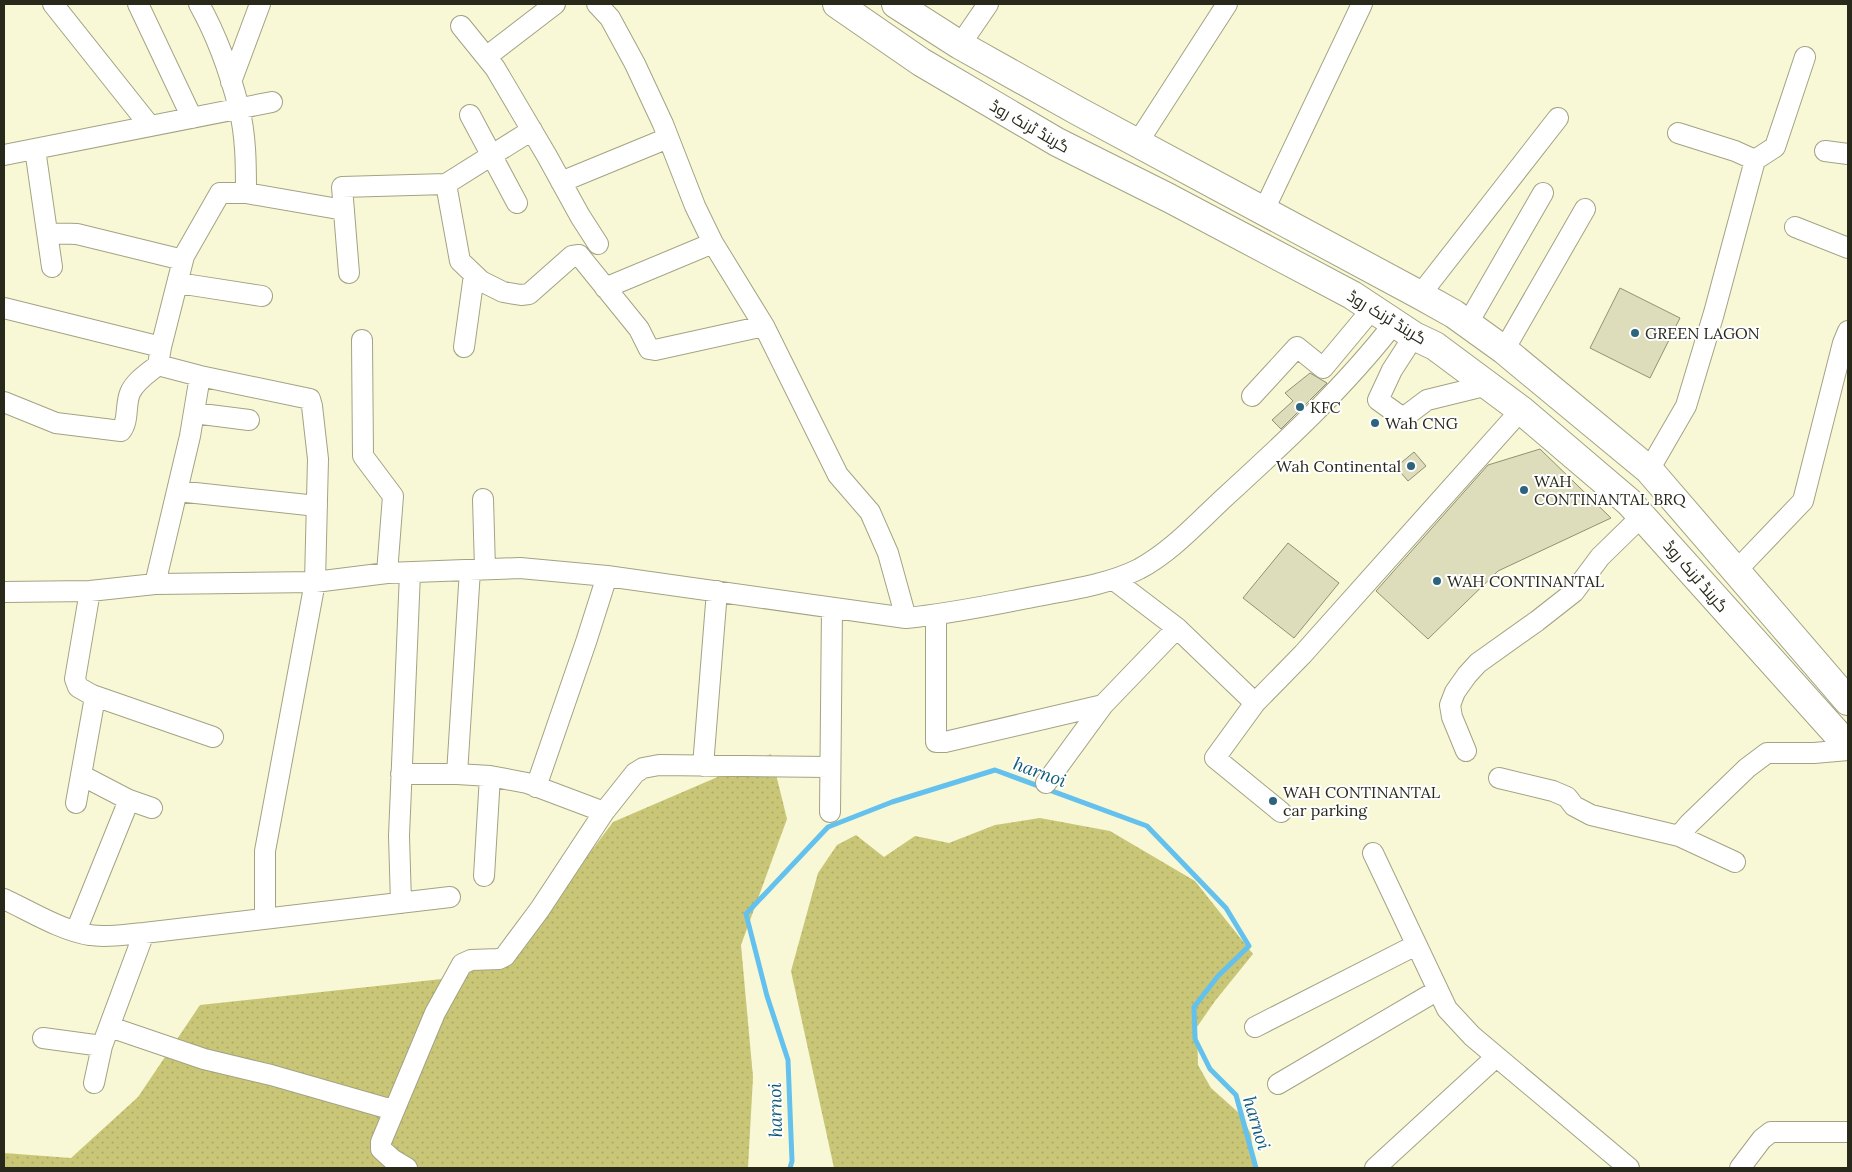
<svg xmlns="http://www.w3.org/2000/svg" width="1852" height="1172" viewBox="0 0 1852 1172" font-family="Lora,Cairo,serif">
<defs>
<pattern id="grass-dots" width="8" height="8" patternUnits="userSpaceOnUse" patternTransform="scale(1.25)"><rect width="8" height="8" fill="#c9c777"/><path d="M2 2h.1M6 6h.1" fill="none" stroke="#adab66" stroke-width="1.8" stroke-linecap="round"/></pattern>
</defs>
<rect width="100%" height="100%" fill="#f8f8d6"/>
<path fill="url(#grass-dots)" d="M 771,754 L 787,819 L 741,945 L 753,1077 L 748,1168 L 4,1168 L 4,1153 L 71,1158 L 138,1097 L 200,1005 L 451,978 L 532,930 L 613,822 Z
M 1040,818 L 1110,831 L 1195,881 L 1253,954 L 1215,1001 L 1197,1027 L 1198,1065 L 1211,1088 L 1239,1113 L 1251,1134 L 1254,1168 L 834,1168 L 791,971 L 818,873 L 837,845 L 856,835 L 884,857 L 915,836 L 949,843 L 995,825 Z"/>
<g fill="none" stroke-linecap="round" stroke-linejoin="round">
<path stroke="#64c1ee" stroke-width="5" d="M 790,1168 L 792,1161 L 788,1060 L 767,996 L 746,914 L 828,827 L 892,802 L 995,770 L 1147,826 L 1226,908 L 1249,946 L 1218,976 L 1194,1007 L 1195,1039 L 1210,1069 L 1236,1095 L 1256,1168"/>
</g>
<path fill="#ddddbc" stroke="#919172" d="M 1620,288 L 1680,318 L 1650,378 L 1590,348 Z
M 1310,373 L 1327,383 L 1281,429 L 1272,420 L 1293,401 L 1285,393 Z
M 1540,449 L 1611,518 L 1498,571 L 1428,639 L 1376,591 L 1488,465 Z
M 1414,452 L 1426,466 L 1408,481 L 1396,467 Z
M 1288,543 L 1339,583 L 1294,638 L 1243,598 Z"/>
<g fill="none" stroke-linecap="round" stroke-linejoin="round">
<defs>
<path id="minor" d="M 53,4 L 150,126
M 138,4 L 192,118
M 597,4 L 610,18 L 635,64 L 663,124 L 695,206 L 713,243 L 764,326 L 838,475 L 870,512 L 888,553 L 906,618
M 461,26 L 495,68 L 547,156 L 580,216 L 598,244
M 960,45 L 988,4
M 486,57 L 555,4
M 231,82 L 260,4
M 470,115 L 517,203
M 1138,142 L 1227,4
M 35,149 L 52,267
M 1825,151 L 1848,154
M 4,155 L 272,102
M 1755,160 L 1775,147 L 1805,57
M 561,182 L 668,138
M 446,184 L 532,130
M 246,193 L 344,210
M 1264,210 L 1362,4
M 1795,227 L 1848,248
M 48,233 L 77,234 L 183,260
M 349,273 L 342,187 L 446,184 L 460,261 L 481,281 L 503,292 L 521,295 L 529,294 L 572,256 L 579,255 L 639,329 L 649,349 L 655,350 L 764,326
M 178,283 L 262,296
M 605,288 L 713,243
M 1420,295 L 1558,118
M 4,308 L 161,347 L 184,256 L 220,193 L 246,193 C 246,165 246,136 239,108 C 230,73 217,36 199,4
M 1468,323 L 1543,193
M 1414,336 L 1392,370 L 1378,400 L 1403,418 L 1427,400 L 1488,385
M 362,340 L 363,456 L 393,496 L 387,573
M 161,347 L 158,365 L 200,376 L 310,399 L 312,406 L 318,459 L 315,582 L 265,851 L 265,919
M 464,347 L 474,275
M 1504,350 L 1585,209
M 1252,396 L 1297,347 L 1323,368 L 1373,308
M 4,402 L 56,423 L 121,431 C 129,421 125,405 130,393 C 135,381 148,373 158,365
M 194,413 L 249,420
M 1649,470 L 1686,406 L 1714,313 L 1755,160 L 1735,151 L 1678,133
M 177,491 L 317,506
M 483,499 L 485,569
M 1735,572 L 1803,501 L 1843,343 L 1848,331
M 1114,580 L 1177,628 L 1255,703
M 155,584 L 190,436 L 200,376
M 90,591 L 75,679 L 78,687 L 92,695 L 213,737
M 4,592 L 90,591 L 155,584 L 315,582 L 387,573 L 520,568 L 607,576 L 906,618 C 949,614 991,605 1033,597 C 1068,590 1107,585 1139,569 C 1171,552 1197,523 1224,498 C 1284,443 1345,387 1395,322
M 936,615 L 936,742 L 945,742 L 1103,705 L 1177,628
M 1466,751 L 1452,717 L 1450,705 L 1455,692 L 1467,675 L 1478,663 L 1537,621 L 1574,592 L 1600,557 L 1643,515
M 703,766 L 717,591
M 401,774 L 457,774 L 490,776 L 527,783 L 604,812
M 457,774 L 470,570
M 81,775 L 129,800 L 152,808
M 1499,778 L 1553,791 L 1567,797 L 1574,806 L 1591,815 L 1679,836 L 1735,862
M 1046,783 L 1103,705
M 536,787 L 586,642 L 607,576
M 76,803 L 95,697
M 830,812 L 832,608
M 1281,812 L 1215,758 L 1255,703 L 1303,654 L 1521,410
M 1679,836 L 1689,824 L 1747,768 L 1767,753 L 1814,753 L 1848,750
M 1373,853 L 1447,1009 L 1472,1036 L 1629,1168
M 484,876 L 490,776
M 4,899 C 30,911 62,931 90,935 C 107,938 127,934 144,933 L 450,897
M 401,903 L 399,836 L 410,573
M 76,931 L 129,800
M 110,1027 L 204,1059 L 271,1075 L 393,1110
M 1255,1027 L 1416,945
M 43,1038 L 102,1046
M 94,1083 L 102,1046 L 144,933
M 1278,1084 L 1438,990
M 407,1168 L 392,1159 L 381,1149 L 381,1142 L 435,1013 L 462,964 L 471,960 L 499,959 L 505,956 L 540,909 L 604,812 L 635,773 L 643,768 L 659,765 L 829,767
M 1375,1168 L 1496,1057
M 1740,1168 L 1762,1139 L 1771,1132 L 1848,1132"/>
<path id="highway" d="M 837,4 L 921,62 L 1057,142 L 1169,198 L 1352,295 L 1414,336 L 1435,346 L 1521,410 L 1629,502 L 1848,746
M 896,4 L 960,45 L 1078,111 L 1420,295 L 1454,314 L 1504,350 L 1649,470 L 1848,701"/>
</defs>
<use href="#minor" stroke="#a3a384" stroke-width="22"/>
<use href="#highway" stroke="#a3a384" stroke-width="30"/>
<use href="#minor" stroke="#fff" stroke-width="20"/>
<use href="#highway" stroke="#fff" stroke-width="28"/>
</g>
<g fill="#2c647e" stroke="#fff" stroke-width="2">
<circle cx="1635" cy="333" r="5"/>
<circle cx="1300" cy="407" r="5"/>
<circle cx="1375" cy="423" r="5"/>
<circle cx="1411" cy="466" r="5"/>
<circle cx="1524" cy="490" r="5"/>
<circle cx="1437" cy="581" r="5"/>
<circle cx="1273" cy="801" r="5"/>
</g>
<g text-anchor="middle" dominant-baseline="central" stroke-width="4" stroke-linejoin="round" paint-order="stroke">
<g font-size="16" fill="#28281b" stroke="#fff">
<text transform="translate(1030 126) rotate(30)">گرینڈ ٹرنک روڈ</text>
<text transform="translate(1387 317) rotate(31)">گرینڈ ٹرنک روڈ</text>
<text transform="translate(1696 576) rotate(49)">گرینڈ ٹرنک روڈ</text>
</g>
<g font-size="16" fill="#28281b" stroke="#fff" text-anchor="start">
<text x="1645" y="333">GREEN LAGON</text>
<text x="1310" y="407">KFC</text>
<text x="1385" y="423">Wah CNG</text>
<text x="1401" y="466" text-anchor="end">Wah Continental</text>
<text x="1534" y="481">WAH<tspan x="1534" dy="18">CONTINANTAL BRQ</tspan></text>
<text x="1447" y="581">WAH CONTINANTAL</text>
<text x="1283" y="792">WAH CONTINANTAL<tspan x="1283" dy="18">car parking</tspan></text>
</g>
<g font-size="18" font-style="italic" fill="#0e5a78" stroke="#fff">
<text transform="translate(1040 772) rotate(20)">harnoi</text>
<text transform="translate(775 1110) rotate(-91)">harnoi</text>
<text transform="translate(1257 1123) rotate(73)">harnoi</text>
</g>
</g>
<rect width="1852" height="1172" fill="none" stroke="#28281b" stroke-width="10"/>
</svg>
